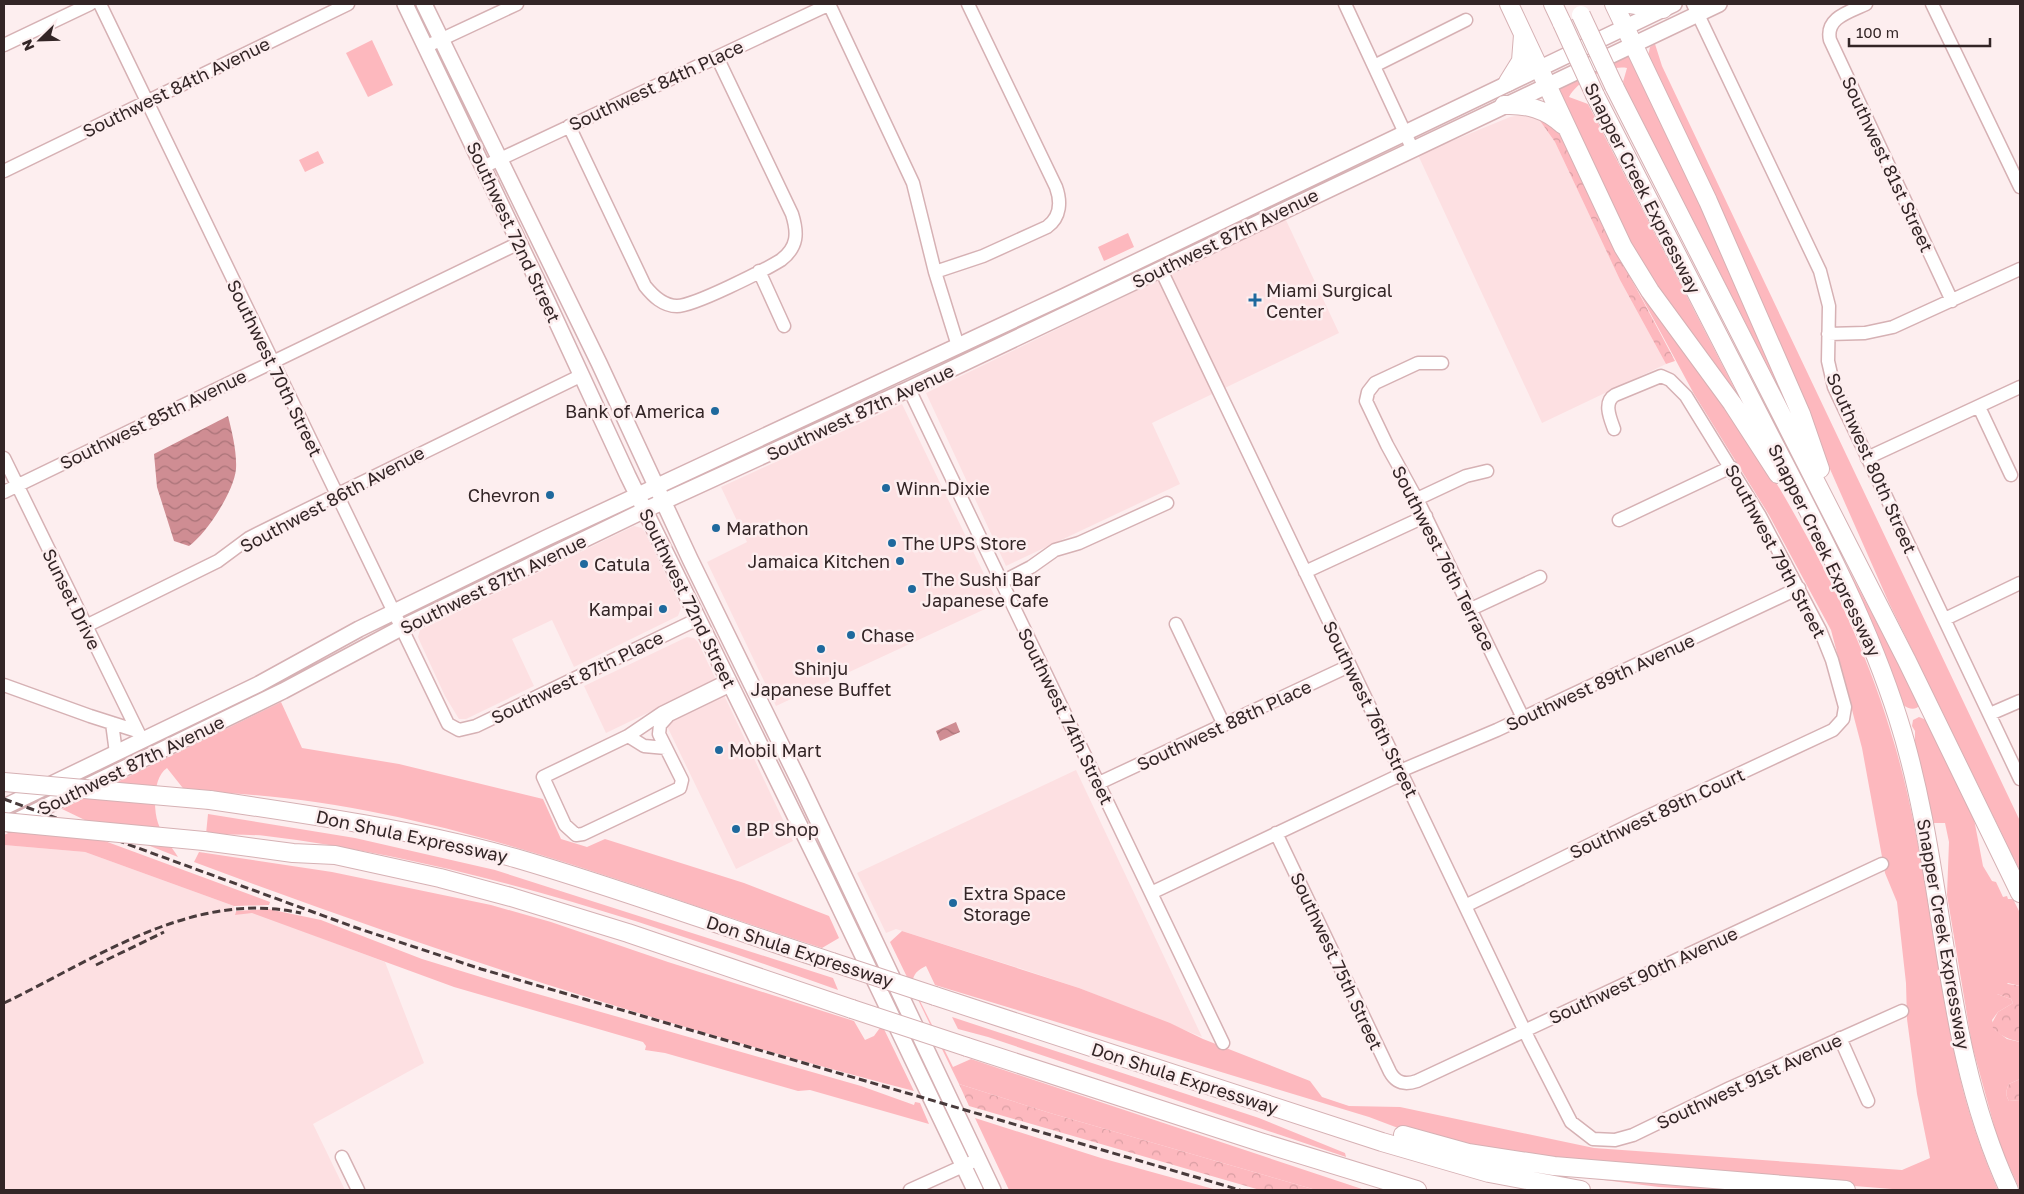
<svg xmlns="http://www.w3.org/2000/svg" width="2024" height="1194" viewBox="0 0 2024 1194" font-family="'Golos Text',sans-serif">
<defs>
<pattern id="forest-crowns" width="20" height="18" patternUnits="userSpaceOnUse" patternTransform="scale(1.25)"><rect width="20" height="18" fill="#fdb8be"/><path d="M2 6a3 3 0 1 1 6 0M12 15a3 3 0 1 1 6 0" fill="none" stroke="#d99ea3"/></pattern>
<pattern id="water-waves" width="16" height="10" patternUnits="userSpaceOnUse" patternTransform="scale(1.25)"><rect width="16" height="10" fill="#cf8d93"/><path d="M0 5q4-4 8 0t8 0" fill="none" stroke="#a97378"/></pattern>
</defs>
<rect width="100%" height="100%" fill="#fdeeef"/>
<path fill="#fde0e2" d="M 1525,114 L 1538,118 L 1555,142 L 1620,280 L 1666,364 L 1542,423 L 1418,155 L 1510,117 Z
M 1285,218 L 1339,333 L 1152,423 L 1180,484 L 1006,566 L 926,393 Z
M 902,404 L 998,603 L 776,706 L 707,562 L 747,542 L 721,487 Z
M 634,526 L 642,528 L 646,534 L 679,602 L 681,608 L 678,616 L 574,667 L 552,620 L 512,639 L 534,686 L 466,719 L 459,719 L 445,696 L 421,644 L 418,637 L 420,630 Z
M 687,637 L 694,638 L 698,642 L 716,680 L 606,733 L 584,686 Z
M 724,695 L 793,841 L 736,869 L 666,724 Z
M 1076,770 L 1202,1037 L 1079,988 L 1019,968 L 896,929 L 886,933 L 857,873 Z
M 4,845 L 85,852 L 234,906 L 235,915 L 252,912 L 385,962 L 424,1063 L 313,1124 L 345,1190 L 4,1190 Z"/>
<path fill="#fdb8be" d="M 372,40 L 393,85 L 368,97 L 346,53 Z
M 1655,44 L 1662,66 L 2020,821 L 2020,871 L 1889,603 L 1648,56 L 1650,47 Z
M 1631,55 L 1701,198 L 1794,418 L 1626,89 L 1623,82 L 1627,68 C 1608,65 1578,80 1569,97 L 1588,104 L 1745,409 L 1642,269 L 1555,91 Z
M 318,151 L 324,163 L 305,172 L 299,160 Z
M 1605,224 C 1715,387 1841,554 1895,746 C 1928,859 1934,976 1963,1090 C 1972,1124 1984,1158 1998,1190 L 1905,1190 L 1564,1163 L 1519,1157 L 1406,1131 L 1369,1117 L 935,985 L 926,966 C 917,970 911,976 913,987 L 953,1067 L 971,1059 L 1365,1190 L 1316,1190 L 1050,1113 L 959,1084 L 890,942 L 902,931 L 1079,988 L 1170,1023 L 1203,1039 L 1310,1081 L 1322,1097 L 1349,1106 L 1400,1107 L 1594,1148 L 1902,1170 L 1930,1158 L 1917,1094 L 1907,1019 L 1906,983 L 1897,902 L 1885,873 L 1862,748 L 1831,630 L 1769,515 L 1694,394 L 1609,237 Z
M 1128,233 L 1134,247 L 1104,261 L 1098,247 Z
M 1847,566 L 1920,705 C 1915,711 1909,709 1903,705 L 1880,643 Z
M 281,702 L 302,748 L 399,764 L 543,799 L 561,839 L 587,847 L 605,839 L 744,883 L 829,916 L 839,938 L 822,948 C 616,882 406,793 186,792 L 167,768 C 153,777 153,808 158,823 C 162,835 171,846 178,857 L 89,822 L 62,809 Z
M 1919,717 L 1929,721 L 1974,819 L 1983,866 L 1992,881 L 1996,882 L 2003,897 L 2007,896 L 2008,899 L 2013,899 L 2020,913 L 2020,986 L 2008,983 L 1997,994 L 2011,999 L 2013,1003 L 1998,1012 L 1992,1020 L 1995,1030 L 2007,1039 L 2020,1042 L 2020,1079 L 2009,1084 C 2006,1090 2005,1095 2009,1101 L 2020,1100 L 2020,1190 L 1999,1144 L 1972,1045 L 1947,895 L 1949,842 L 1945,823 L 1933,823 L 1915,743 L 1915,731 L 1912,726 L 1913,720 Z
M 208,814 L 355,838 L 495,870 L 833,978 L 838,990 C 652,924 463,860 266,836 C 247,834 226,835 206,834 Z
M 37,820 L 102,840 L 270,902 L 269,905 L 234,906 L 85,852 L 4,845 L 4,835 Z
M 199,852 L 332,872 L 491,905 L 551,922 L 668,962 L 854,1021 L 865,1040 L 874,1036 L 882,1025 L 914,1091 C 670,1027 430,951 194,862 Z
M 268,909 L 321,920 L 422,959 L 520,989 L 861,1086 L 914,1105 L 915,1102 L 920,1103 L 929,1124 L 810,1090 L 798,1091 L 665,1053 L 645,1050 L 646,1046 L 643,1042 L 454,987 L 252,913 L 235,915 L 236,911 Z
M 952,1017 L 1259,1118 L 1345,1153 L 1346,1157 L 988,1037 L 958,1029 Z
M 975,1118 L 1101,1158 L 1217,1190 L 1009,1190 Z
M 1564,1175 L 1762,1190 L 1708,1190 L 1659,1187 Z"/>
<path fill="url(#forest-crowns)" d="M 1538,118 L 1558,126 L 1605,224 L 1609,237 L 1675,361 L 1666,364 L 1620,280 L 1555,142 Z
M 2002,983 L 2020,986 L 2020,1042 C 2009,1039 1998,1036 1991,1025 L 1998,1012 L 2013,1003 L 2011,999 L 1997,994 L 1996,990 Z
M 2020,1079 L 2020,1100 L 2009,1101 C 2005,1095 2006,1090 2009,1084 Z
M 959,1084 L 1050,1113 L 1316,1190 L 1260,1190 L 969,1106 Z"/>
<path fill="url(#water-waves)" d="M 228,416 C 232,432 237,452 236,469 C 234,492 206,534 189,546 L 174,541 L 157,487 L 154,454 Z
M 956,722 L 960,732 L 940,741 L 936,731 Z"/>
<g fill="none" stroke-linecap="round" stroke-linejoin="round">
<defs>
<path id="minor" d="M 100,4 L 448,724 L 459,730 L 476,726 L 698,619
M 829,4 L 913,183 L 935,272 L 958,346
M 1345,4 L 1412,148
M 1693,4 L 1820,271 L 1829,306 L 1828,361 L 1834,387 L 2020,779
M 1866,4 C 1849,12 1825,18 1830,40 L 1952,301
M 1932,4 L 2020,187
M 4,45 L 90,4
M 425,47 L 517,4
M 1374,66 L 1466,20
M 569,126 L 645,286 C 653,296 663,306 677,306 C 694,306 763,271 781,260 C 798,247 798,233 792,214 L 717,57
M 483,167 L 830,4
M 4,171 L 348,4
M 1161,270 L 1530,1042 L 1571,1122 L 1593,1139 L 1615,1140 L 1633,1135 L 1730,1088 L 1902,1011
M 759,271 L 784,326
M 935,272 L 983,256 L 1047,227 C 1061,217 1061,201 1056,187 L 968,4
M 1828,334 L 1865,333 L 1893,327 L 2020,269
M 1442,363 L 1418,363 L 1375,383 L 1368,392 L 1366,401 L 1387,445 L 1421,507 L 1523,718
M 909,389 L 1223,1043
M 1979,407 L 2011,475
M 4,458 L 142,740
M 1867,458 L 2020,387
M 4,492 L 519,243
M 1417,499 L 1466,476 L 1487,471
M 1619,520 L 1731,467
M 1305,572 L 1426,516
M 1002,582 L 1031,567 L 1055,550 L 1079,543 L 1167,503
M 1471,609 L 1540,577
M 1945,619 L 2020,583
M 1176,624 L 1224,725
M 86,626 L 218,561 L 249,538 L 273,526 L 580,376
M 729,680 L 662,713 L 628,736 L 543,777 L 565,825 L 576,835 L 583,834 L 680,788 L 682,780 L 659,734 L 660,725 L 669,715 L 731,685
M 4,685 L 90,716 L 137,731
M 1990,714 L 2020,701
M 112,723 L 116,753
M 628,736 L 644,746 L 666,748
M 1400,771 L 1497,730 L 1799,588
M 1099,783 L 1349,666
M 1276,833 L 1390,1072 C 1396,1083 1405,1085 1417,1081 L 1882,864
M 1151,893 L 1402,774
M 1465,906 L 1638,821 L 1833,730 L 1843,719 L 1845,707 L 1832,660 L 1820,630 L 1760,516 L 1686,396 L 1670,380 L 1661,376 L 1615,395 C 1603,402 1610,418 1614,429
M 1840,1038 L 1868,1101
M 342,1157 L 358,1190
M 910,1190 L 972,1162"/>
<path id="major" d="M 405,4 L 548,303 L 628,476 L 826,879 L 975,1190
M 424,4 L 599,363 L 690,559 L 800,783 L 993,1190
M 4,807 L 259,684 L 359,629 L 546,538 L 1065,296 L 1674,4
M 10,824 L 283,691 L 401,628 L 645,510 L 909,389 L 1719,4"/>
<path id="highway" d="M 1509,4 L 1623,247 L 1650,291 L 1732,403 L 1778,474
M 1553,4 L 1562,23
M 1614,4 L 1708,201 L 1801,414 L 1820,469
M 1630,4 L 1663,9
M 1508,82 L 1521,61 L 1523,35
M 1614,86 L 1907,661 L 2020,893
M 1595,95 C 1653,209 1712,323 1771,438 C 1818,529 1867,620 1898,718 C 1947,872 1940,1042 2009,1190
M 1504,105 C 1527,104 1546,109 1563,125
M 210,800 C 313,815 415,830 515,858 C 622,889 726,928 832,962
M 204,841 L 293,853 L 335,855 L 440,878 L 511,897 L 628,933 L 852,1009
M 935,996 L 1382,1142 L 1489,1173 L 1581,1190
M 967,1047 L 1260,1142 L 1417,1190
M 1403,1135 L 1468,1153 L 1554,1166 L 1846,1190"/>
</defs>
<use href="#minor" stroke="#d6b1b4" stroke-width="15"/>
<use href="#major" stroke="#d6b1b4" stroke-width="18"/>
<use href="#highway" stroke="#d6b1b4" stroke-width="20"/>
<use href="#minor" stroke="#fff" stroke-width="12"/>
<use href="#major" stroke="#fff" stroke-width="15"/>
<use href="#highway" stroke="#fff" stroke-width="18"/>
<path stroke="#493b3c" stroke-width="3" stroke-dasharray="8 4" stroke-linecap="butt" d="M 4,799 L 354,927 L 481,969 L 1240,1190
M 96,965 L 164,932
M 4,1003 C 96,959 193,889 301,913"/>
<defs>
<path id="highway-bridge" d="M 1581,15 L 1614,86
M 1562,23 L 1595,95
M 4,782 L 210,800
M 4,822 L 204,841
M 832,962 L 935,996
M 852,1009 L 967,1047"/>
</defs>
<use href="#highway-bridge" stroke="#d6b1b4" stroke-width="20" stroke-linecap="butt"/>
<use href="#highway-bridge" stroke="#fff" stroke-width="18"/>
</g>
<g fill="#1f699d" stroke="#fdeeef" stroke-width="2">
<path d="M1252.5 292.5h5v5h5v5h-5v5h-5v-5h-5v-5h5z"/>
<circle cx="715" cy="411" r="5"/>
<circle cx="886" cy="488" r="5"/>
<circle cx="550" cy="495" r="5"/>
<circle cx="716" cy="528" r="5"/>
<circle cx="892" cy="543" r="5"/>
<circle cx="900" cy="561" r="5"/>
<circle cx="584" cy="564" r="5"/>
<circle cx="912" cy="589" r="5"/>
<circle cx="663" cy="609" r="5"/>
<circle cx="851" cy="635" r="5"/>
<circle cx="821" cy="649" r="5"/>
<circle cx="719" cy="750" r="5"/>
<circle cx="736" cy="829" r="5"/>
<circle cx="953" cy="903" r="5"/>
</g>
<g text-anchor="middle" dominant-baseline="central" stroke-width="5" stroke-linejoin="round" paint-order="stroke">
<g font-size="18" fill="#332526" stroke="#fdeeef">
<text transform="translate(656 85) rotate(-25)">Southwest 84th Place</text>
<text transform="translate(176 87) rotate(-26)">Southwest 84th Avenue</text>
<text transform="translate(1888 164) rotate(65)">Southwest 81st Street</text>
<text transform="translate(1643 188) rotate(63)">Snapper Creek Expressway</text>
<text transform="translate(514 232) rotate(65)">Southwest 72nd Street</text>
<text transform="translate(1225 238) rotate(-26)">Southwest 87th Avenue</text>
<text transform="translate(275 368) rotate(64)">Southwest 70th Street</text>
<text transform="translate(860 412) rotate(-25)">Southwest 87th Avenue</text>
<text transform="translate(153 419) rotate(-26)">Southwest 85th Avenue</text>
<text transform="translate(1872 463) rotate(66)">Southwest 80th Street</text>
<text transform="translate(332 499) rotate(-28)">Southwest 86th Avenue</text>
<text transform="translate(1825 550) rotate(64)">Snapper Creek Expressway</text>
<text transform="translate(1776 551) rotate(62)">Southwest 79th Street</text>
<text transform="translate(1444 558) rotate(63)">Southwest 76th Terrace</text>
<text transform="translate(493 584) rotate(-26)">Southwest 87th Avenue</text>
<text transform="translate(688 598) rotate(64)">Southwest 72nd Street</text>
<text transform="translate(72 599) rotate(64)">Sunset Drive</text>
<text transform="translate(577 677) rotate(-26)">Southwest 87th Place</text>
<text transform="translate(1600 682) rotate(-25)">Southwest 89th Avenue</text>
<text transform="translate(1371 709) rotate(64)">Southwest 76th Street</text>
<text transform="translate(1066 716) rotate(64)">Southwest 74th Street</text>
<text transform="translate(1224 725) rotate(-25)">Southwest 88th Place</text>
<text transform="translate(131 765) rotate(-26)">Southwest 87th Avenue</text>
<text transform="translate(1657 813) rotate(-25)">Southwest 89th Court</text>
<text transform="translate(412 836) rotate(12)">Don Shula Expressway</text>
<text transform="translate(1944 934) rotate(80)">Snapper Creek Expressway</text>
<text transform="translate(800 951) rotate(18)">Don Shula Expressway</text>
<text transform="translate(1337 961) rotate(65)">Southwest 75th Street</text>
<text transform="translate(1643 975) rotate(-25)">Southwest 90th Avenue</text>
<text transform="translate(1185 1078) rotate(18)">Don Shula Expressway</text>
<text transform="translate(1749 1081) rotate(-25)">Southwest 91st Avenue</text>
</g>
<g font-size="18" fill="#332526" stroke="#fdeeef" text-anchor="start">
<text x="1266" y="290">Miami Surgical<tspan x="1266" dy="21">Center</tspan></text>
<text x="705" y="411" text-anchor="end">Bank of America</text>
<text x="896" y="488">Winn-Dixie</text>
<text x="540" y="495" text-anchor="end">Chevron</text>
<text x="726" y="528">Marathon</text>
<text x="902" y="543">The UPS Store</text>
<text x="890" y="561" text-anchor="end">Jamaica Kitchen</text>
<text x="594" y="564">Catula</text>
<text x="922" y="579">The Sushi Bar<tspan x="922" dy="21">Japanese Cafe</tspan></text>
<text x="653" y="609" text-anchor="end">Kampai</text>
<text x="861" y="635">Chase</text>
<text x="821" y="668" text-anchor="middle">Shinju<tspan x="821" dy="21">Japanese Buffet</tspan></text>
<text x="729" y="750">Mobil Mart</text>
<text x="746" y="829">BP Shop</text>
<text x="963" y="893">Extra Space<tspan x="963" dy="21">Storage</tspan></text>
</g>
</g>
<rect width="2024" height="1194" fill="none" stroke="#332526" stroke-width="10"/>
<g transform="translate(40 40) rotate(247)" stroke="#fdeeef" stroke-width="4" paint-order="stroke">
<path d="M0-4L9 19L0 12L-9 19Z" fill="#332526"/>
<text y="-8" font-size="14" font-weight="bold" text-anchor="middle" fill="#332526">N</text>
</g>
<path d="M1849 38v8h141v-8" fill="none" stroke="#332526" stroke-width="2.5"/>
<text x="1856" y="38" font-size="15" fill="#332526" stroke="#fdeeef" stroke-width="4" paint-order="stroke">100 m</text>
</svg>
